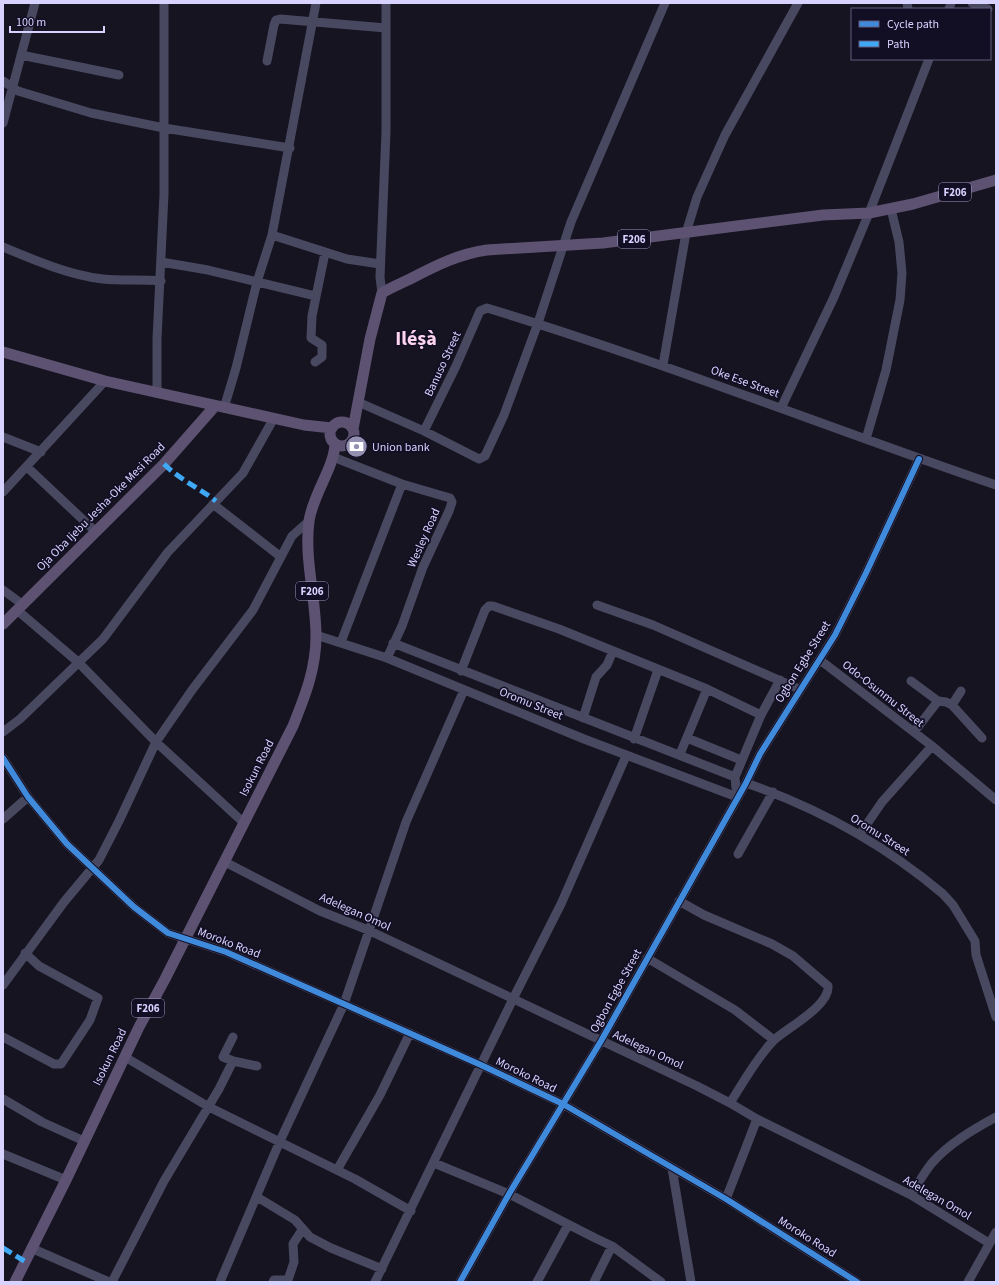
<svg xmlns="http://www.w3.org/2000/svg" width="999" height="1285" viewBox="0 0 999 1285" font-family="'Source Sans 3',sans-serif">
<rect width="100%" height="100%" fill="#161420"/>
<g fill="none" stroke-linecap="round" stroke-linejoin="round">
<path stroke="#494861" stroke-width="9" d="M 907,3 L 908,9
M 972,3 L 988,9
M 949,9 L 951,3
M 21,55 L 119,75
M 267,61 L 274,25 L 276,20 L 280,19 L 386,28
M 3,81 L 18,91 L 91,113 L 164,128 L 290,148
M 3,123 L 35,3
M 272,235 L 347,259 L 380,264
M 3,247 C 34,260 69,275 103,279 C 122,281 142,279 161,281
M 161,262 L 208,270 L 316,296
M 382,293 L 380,277 L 386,132 L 386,3
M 315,362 L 322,357 L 322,345 L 311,338 L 312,316 L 325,253
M 663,365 L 686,233 L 697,197 L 725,135 L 798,3
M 157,393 L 157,339 L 164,194 L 164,3
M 358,402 L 424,431 L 479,459 L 485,456 L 504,415 L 538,323 L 571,222 L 665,3
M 224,408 L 236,368 L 257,282 L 272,235 L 316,3
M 781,408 L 834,297 L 869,213 L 929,59
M 424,431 L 456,366 L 480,311 L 487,308 C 659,360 826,427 996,485
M 3,437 L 41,452
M 866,439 L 886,370 L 900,300 L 902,273 L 899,242 L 891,209
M 333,457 L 402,484 L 450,498 L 452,502 L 449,511 L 423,567 L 402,626 L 387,658
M 27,467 L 96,532
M 3,492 L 105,381
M 213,504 L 281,557
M 3,590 L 22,604
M 597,605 L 653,625 L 799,689
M 17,610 L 78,662 L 156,742 L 244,823
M 316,635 L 387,658 L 584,739 L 737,797
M 341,642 L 402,484
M 393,643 L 735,777
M 820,660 L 932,746 L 996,800
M 461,671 L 485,610 L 489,606 L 493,606 L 559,629 L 707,689 L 761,715
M 911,681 L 938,701
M 961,691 L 952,705 L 982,738
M 583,718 L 596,677 L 607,665 L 613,651
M 3,732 L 20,719 L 103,639 L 168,552 L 243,473 L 274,418
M 914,732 L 938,701 L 946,702 L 952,705
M 687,738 L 741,760
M 634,739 L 658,670
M 680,754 L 707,689
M 3,758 L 28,797 L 67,844 L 134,907 L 168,933 L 226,952 L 344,1004 L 481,1065 L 563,1104 L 726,1199 L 857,1282
M 746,783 C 818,808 885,845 943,894 L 953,905 L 975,941 L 976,955 L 996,1017
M 740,792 L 736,788 L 735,777 L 761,715 L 780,680
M 3,819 L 28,797
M 860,834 L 882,802 L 932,746
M 738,854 L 773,792
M 225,862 L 320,911 L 368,930 L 697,1086 L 730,1103 L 757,1119 L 911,1195 L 989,1243
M 679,901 L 704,915 L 772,944 L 793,956 L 828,986 C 830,1006 787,1028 774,1040 C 757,1057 743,1083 730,1103
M 647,958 L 735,1010 L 774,1040
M 3,985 L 64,902 L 99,860 L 119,821 L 156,742 L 192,690 L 253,610 L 292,536 L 309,521
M 3,1037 L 54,1064 L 61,1064 L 90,1020 L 98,998 L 39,966 L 25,953
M 233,1037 L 223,1057 L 233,1061
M 125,1057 L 209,1107 L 355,1179 L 411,1211
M 3,1099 L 42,1122 L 84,1141
M 3,1154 L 66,1180
M 434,1163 L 509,1194 L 595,1238 L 612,1246 L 661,1282
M 672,1168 L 691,1282
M 337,1170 L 380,1095 L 410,1033
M 911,1195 C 917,1185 924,1173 931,1164 C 948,1144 974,1129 996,1117
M 257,1197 L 295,1220 L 310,1237 L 331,1248 L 382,1269
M 726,1199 L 757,1119
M 31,1248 L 109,1282
M 112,1282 L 164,1181 L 219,1089 L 233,1061 L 257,1066
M 220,1282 L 280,1141 L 344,1004 L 406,822 L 464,690
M 273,1282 L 274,1280 L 288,1280 L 294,1262 L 293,1244 L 302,1230
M 375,1282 L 513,999 L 561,904 L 626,756
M 460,1282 L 509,1194 L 601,1041 L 746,783 L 760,754 L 835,635 L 866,573 L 919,459
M 537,1282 L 568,1225
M 594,1282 L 612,1246
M 968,1282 L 996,1232"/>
<path stroke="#5d5272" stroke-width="11" d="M 3,352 L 105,381 L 304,425 L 332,428
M330 434a12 12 0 1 1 24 0a12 12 0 1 1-24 0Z
M 353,429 L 370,339 L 382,293 C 392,287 402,283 412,278 C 437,265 459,254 487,250 L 603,243 L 823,215 L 869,213 L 913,204 L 996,180
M 3,624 L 164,464 L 215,406
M 15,1282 L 66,1180 L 139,1027 L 165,979 L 293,726 C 305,696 316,669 316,636 C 316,598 304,559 309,521 C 313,494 334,468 335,444"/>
<path stroke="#3fa9f5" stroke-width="5" stroke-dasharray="10 5" stroke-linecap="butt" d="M 164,464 C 179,479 199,488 216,501
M 3,1248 L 26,1262"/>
<defs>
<path id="cycleway" d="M 3,758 L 28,797 L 67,844 L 134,907 L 168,933 L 226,952 L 344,1004 L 481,1065 L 563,1104 L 726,1199 L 857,1282
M 460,1282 L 509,1194 L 601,1041 L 746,783 L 760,754 L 835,635 L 866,573 L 919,459"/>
</defs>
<use href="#cycleway" stroke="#120f25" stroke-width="8"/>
<use href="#cycleway" stroke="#408adc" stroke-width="6"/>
</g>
<defs>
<symbol id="bank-disc" viewBox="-11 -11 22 22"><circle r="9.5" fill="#9490b1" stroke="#120f25"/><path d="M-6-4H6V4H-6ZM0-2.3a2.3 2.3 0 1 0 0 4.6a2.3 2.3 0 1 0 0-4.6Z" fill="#fff"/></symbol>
</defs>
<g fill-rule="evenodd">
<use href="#bank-disc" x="344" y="434" width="25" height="25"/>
</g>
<g text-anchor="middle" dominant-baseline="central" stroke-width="3.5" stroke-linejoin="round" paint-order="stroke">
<g fill="#120f25" stroke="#9d98be" stroke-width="1">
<rect x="939" y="183" width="32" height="18" rx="3"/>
<rect x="618" y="230" width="32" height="18" rx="3"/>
<rect x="296" y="582" width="32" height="18" rx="3"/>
<rect x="132" y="999" width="32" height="18" rx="3"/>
</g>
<g font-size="11" font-weight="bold" fill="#d8d2ff">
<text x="955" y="192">F206</text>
<text x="634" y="239">F206</text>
<text x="312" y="591">F206</text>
<text x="148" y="1008">F206</text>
</g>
<g font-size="12" fill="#d8d2ff" stroke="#120f25">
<text transform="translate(443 364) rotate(-65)">Banuso Street</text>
<text transform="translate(745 382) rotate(20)">Oke Ese Street</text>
<text transform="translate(101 507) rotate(-45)">Oja Oba Ijebu Jesha-Oke Mesi Road</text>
<text transform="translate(424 538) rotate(-66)">Wesley Road</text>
<text transform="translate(803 662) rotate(-58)">Ogbon Egbe Street</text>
<text transform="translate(883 694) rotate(38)">Odo-Osunmu Street</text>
<text transform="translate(531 704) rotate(22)">Oromu Street</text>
<text transform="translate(257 768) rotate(-63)">Isokun Road</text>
<text transform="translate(880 835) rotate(32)">Oromu Street</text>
<text transform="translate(355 912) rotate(24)">Adelegan Omol</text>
<text transform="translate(229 943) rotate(21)">Moroko Road</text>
<text transform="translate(616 991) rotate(-61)">Ogbon Egbe Street</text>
<text transform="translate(648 1050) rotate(25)">Adelegan Omol</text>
<text transform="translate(110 1057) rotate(-64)">Isokun Road</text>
<text transform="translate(526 1075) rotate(26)">Moroko Road</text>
<text transform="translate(937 1198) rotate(30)">Adelegan Omol</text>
<text transform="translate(807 1237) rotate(32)">Moroko Road</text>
</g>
<g font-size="12" fill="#d8d2ff" stroke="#120f25" text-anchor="start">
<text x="372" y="447">Union bank</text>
</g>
<g font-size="20" font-weight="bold" fill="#ffd4ef" stroke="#120f25">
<text x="416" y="339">Iléṣà</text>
</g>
</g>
<rect width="999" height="1285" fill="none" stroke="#d8d2ff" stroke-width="8"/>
<rect x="851" y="8" width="140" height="52" fill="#120f25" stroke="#615d7c"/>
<rect x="859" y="21" width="20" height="6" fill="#408adc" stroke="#615d7c"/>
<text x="887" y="28" font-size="12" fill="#d8d2ff">Cycle path</text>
<rect x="859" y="41" width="20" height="6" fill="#3fa9f5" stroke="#615d7c"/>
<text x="887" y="48" font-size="12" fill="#d8d2ff">Path</text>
<path d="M10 26v6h94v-6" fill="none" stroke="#d8d2ff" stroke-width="2"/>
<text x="16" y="26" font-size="12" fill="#d8d2ff" stroke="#120f25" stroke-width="3" paint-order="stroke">100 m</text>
</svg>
